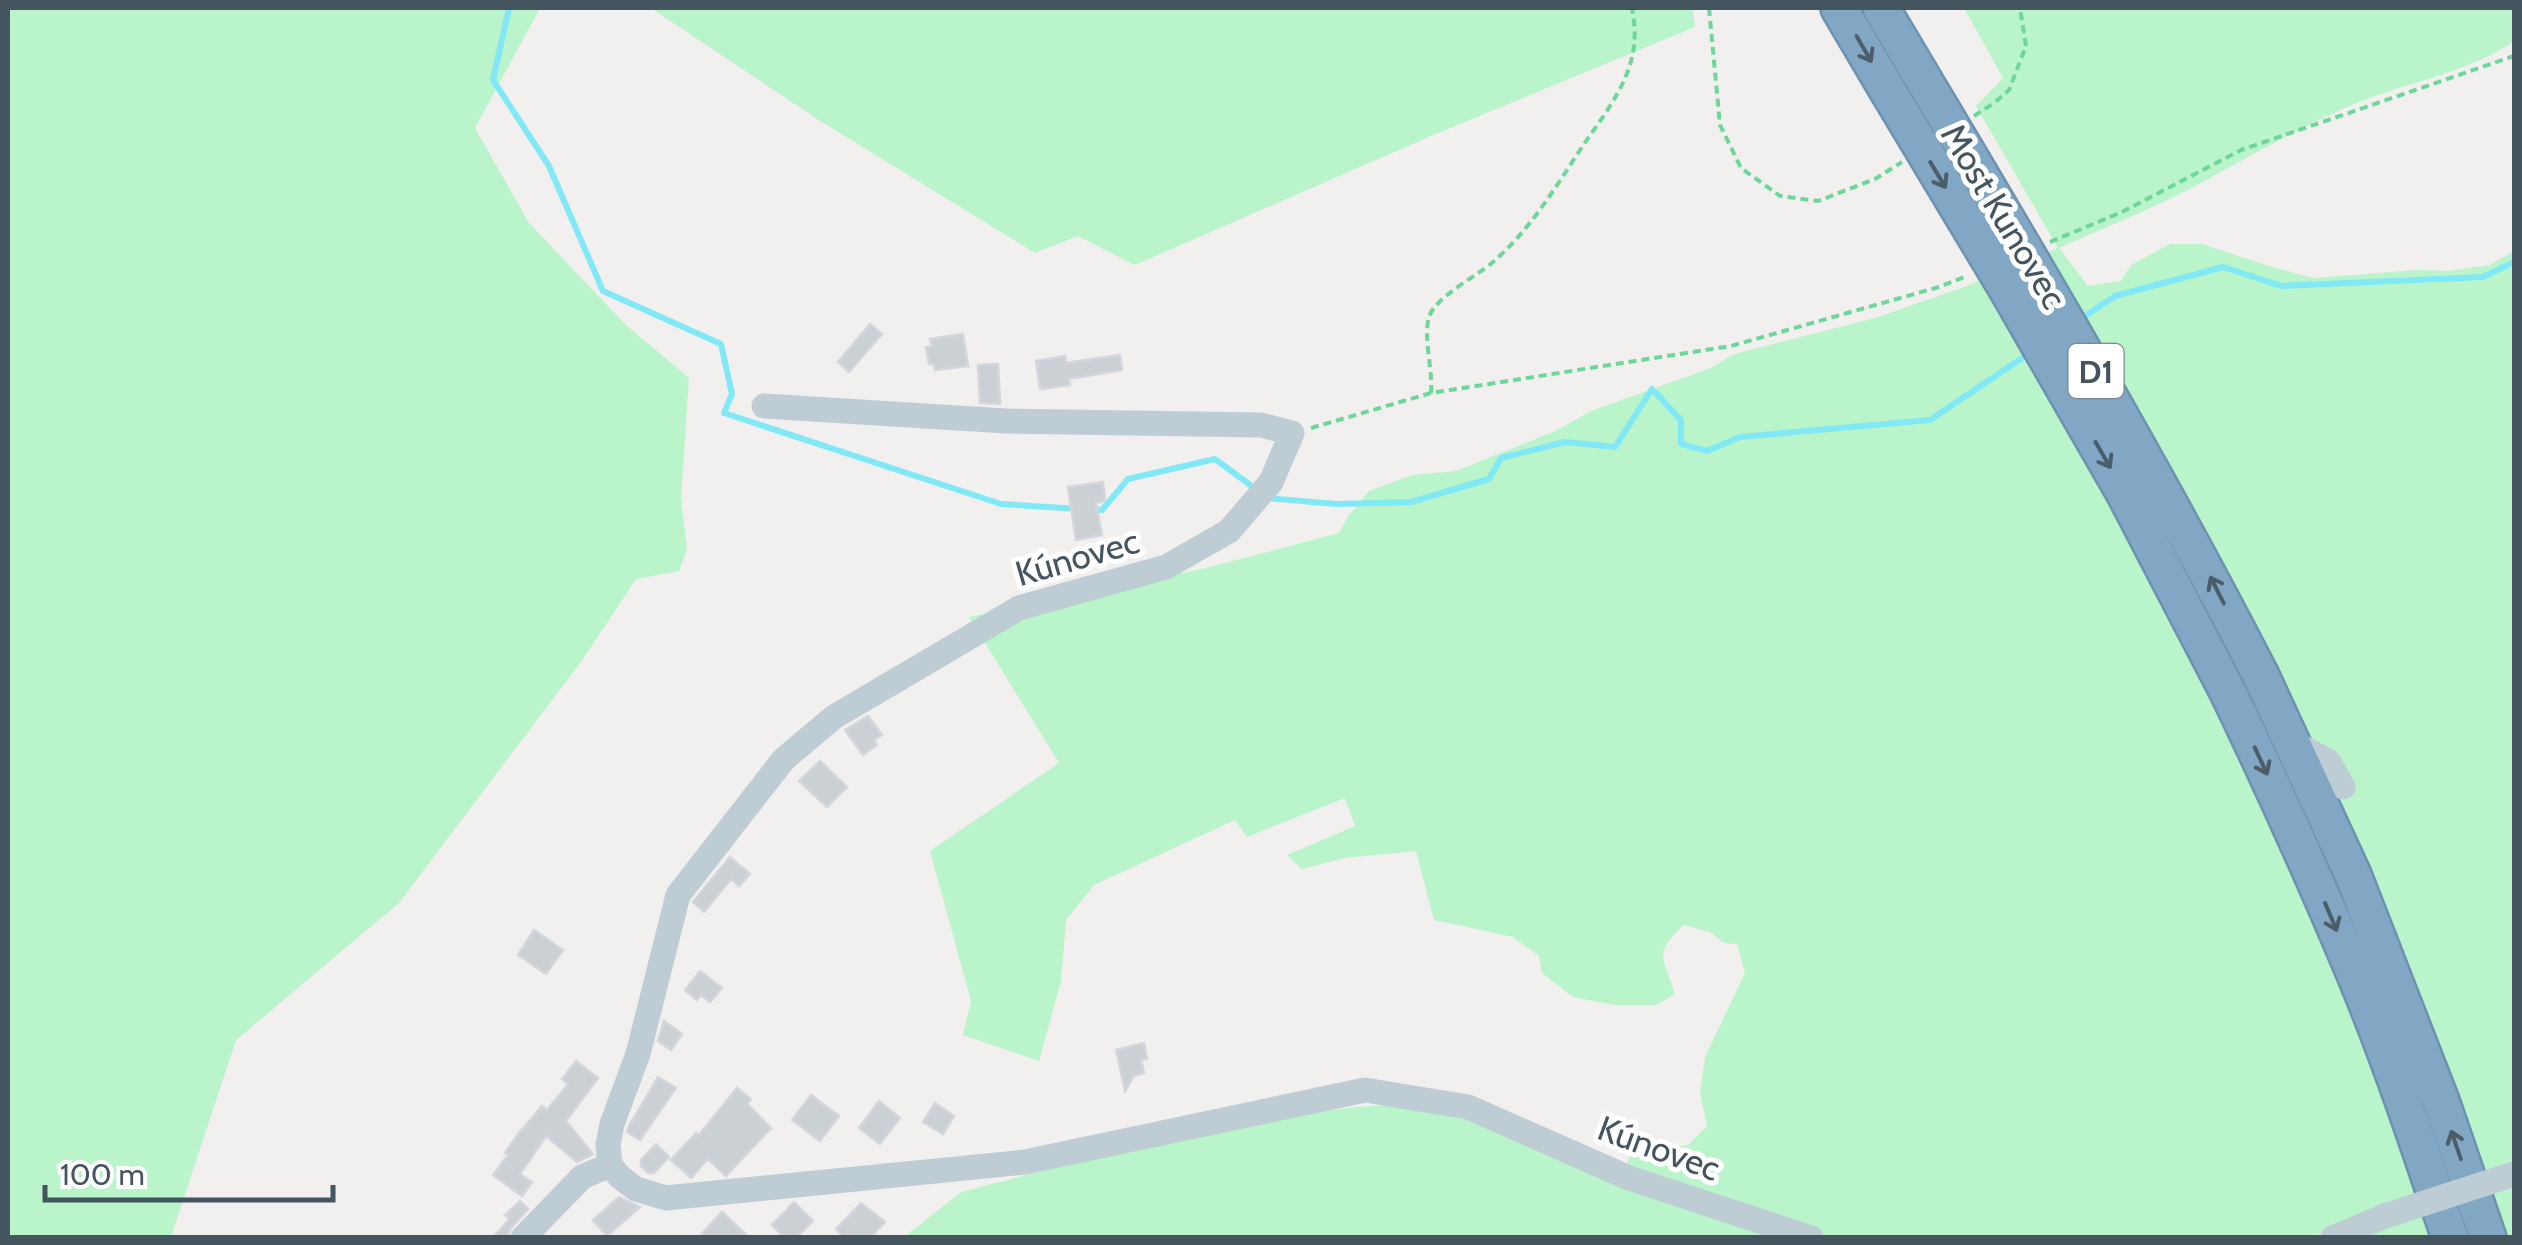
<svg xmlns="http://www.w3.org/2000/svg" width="2522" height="1245" viewBox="0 0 2522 1245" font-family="Cabin,sans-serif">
<rect width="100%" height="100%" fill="#f2efef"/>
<path fill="#b9f4cb" d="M 8,8 L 540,8 L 475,128 L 529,223 L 627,326 L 689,378 L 681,499 L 687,549 L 679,571 L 636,579 L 583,659 L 399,903 L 236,1040 L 171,1237 L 8,1237 Z
M 651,8 L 1693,8 L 1695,27 L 1431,136 L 1135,265 L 1078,236 L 1035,253 L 817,119 Z
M 1964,8 L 2514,8 L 2514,41 C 2473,71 2405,83 2357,103 C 2298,127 2242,161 2186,191 C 2145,212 2101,229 2059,248 L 2088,286 L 2121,281 L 2131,265 L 2170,244 L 2202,244 L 2272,267 L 2313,278 L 2416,270 L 2449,271 L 2490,265 L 2514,251 L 2514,1237 L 2348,1237 L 2341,1223 L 2314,1238 L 903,1238 L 961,1192 L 1215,1126 L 1356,1107 L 1405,1104 L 1457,1116 L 1621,1185 L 1631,1152 L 1648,1140 L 1660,1149 L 1688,1145 L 1707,1126 L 1700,1092 L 1705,1057 L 1745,973 L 1737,944 L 1724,943 L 1710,932 L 1684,925 C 1653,953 1663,957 1675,994 L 1656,1005 L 1615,1005 L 1573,997 L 1542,973 L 1539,956 L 1513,937 L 1434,920 L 1416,851 L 1344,858 L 1302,869 L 1287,855 L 1355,826 L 1345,798 L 1247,837 L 1235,820 L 1094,885 L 1066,920 L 1061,981 L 1039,1061 L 963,1035 L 971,1001 L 930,851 L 1059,763 L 969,617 L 1206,568 L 1339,533 L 1347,518 L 1369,491 L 1412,475 L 1456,471 L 1555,431 L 1591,411 L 1711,368 L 1734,354 L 1875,318 L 1964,287 L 2058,248 L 1976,106 L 2003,78 Z"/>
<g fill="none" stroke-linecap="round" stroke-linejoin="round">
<path stroke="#81e8f6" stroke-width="6" d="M 509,8 L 493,80 L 549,166 L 603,291 L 721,344 L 732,394 L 724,413 L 1001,504 L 1079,509
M 2079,320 L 2115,296 L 2223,267 L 2281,286 L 2483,277 L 2514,262
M 1267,498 L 1336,504 L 1411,502 L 1489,479 L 1501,458 L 1565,442 L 1615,447 L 1652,389 L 1681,420 L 1681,444 L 1707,451 L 1740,437 L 1930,420 L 2031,352
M 1091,509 L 1102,510 L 1128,479 L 1215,459 L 1257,490"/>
</g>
<path fill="#cbd0d5" stroke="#d3d6dc" stroke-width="2.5" d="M 870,324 L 882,334 L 849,372 L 838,362 Z
M 963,334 L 968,366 L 935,370 L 934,364 L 929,364 L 926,347 L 932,346 L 930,339 Z
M 1120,355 L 1122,370 L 1069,379 L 1070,385 L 1040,389 L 1036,361 L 1065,356 L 1066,363 Z
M 998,364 L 1000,404 L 980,403 L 978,365 Z
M 1103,482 L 1105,501 L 1096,503 L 1102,535 L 1076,540 L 1068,487 Z
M 868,716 L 882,735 L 874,740 L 877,745 L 863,755 L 845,730 Z
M 820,761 L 847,787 L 827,807 L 799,781 Z
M 730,857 L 750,874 L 739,886 L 731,879 L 704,912 L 693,902 Z
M 534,930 L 563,950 L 546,974 L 518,955 Z
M 700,971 L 722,988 L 710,1002 L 701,995 L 697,1000 L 685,990 Z
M 664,1021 L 682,1034 L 671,1050 L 658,1041 Z
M 1144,1043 L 1147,1059 L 1141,1060 L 1144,1073 L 1134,1076 L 1125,1091 L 1116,1050 Z
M 576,1061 L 598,1078 L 566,1121 L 593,1154 L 577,1162 L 546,1136 L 520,1174 L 532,1182 L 522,1196 L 493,1175 L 508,1155 L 505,1153 L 518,1134 L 542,1106 L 547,1110 L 568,1084 L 562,1079 Z
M 658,1077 L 676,1088 L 640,1140 L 627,1132 L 628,1128 Z
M 737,1088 L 751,1099 L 747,1104 L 771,1128 L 726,1176 L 708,1159 L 691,1178 L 671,1160 L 696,1133 L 698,1136 Z
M 811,1095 L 839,1116 L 820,1141 L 792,1120 Z
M 879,1101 L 900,1118 L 880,1144 L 859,1128 Z
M 935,1103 L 954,1116 L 943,1134 L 923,1122 Z
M 656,1144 L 669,1157 L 654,1173 L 648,1173 L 641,1166 L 641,1160 Z
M 619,1197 L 640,1207 L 607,1236 L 593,1220 Z
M 520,1201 L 528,1209 L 511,1228 L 507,1238 L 492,1238 L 510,1219 L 505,1215 Z
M 794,1202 L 813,1221 L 796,1238 L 785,1238 L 772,1225 Z
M 861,1203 L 885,1222 L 870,1238 L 845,1238 L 836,1229 Z
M 722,1212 L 750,1238 L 698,1238 Z"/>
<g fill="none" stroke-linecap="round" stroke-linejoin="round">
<defs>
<path id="highway" d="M 1839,8 L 1888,91
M 1881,8 L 1919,72
M 2261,676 L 2353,875 L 2441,1101 L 2488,1238
M 2229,694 C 2274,788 2317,883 2357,979 C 2392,1064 2421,1151 2450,1238"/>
</defs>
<use href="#highway" stroke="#6c92b0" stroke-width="40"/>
<path stroke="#6dd699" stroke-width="4" stroke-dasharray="8 5" stroke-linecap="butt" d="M 1709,8 L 1720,125 L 1741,168 L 1780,196 L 1818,201 L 1875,179 L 1902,162
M 1974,116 L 1994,103 L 2009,90 L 2026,46 L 2020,8
M 2050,242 L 2122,212 L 2241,150 L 2514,56
M 1431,393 C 1433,370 1423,337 1429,317 C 1436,296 1476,277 1493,262 C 1530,230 1555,188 1582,147 C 1599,122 1619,97 1629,68 C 1636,47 1636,29 1632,8
M 1311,428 L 1431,393 L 1731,346 L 1939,287 L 1967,276"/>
<path stroke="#beccd3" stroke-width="25" d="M 764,406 L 1006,421 L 1261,425 L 1292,433 L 1271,482 L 1229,531 L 1166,567 L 1019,608 L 834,717 L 784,759 L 678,895 L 638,1054 L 612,1124 L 608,1145 L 610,1165 L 620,1177 L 636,1189 L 666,1198 L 1025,1162 L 1365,1090 L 1468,1107 L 1629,1178 L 1811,1238
M 2292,742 L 2328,761 L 2343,787
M 523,1238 L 582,1177 L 610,1165
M 2333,1238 L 2385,1216"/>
<use href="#highway" stroke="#81a7c4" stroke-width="35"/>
<defs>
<path id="highway-bridge" d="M 1919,72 C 2038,271 2155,470 2261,676
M 1888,91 L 2007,289 L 2125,494 L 2229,694"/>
</defs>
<use href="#highway-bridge" stroke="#6c92b0" stroke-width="40" stroke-linecap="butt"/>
<path stroke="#beccd3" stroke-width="25" d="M 2385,1216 L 2514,1174"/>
<use href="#highway-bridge" stroke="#81a7c4" stroke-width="35"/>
</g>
<defs><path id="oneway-shaft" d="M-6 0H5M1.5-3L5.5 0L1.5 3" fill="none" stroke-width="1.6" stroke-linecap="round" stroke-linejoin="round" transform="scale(2.5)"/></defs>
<g stroke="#4b5d69">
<use href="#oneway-shaft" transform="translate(1864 49) rotate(60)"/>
<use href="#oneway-shaft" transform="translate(1938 175) rotate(59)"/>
<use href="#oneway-shaft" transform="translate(2103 455) rotate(60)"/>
<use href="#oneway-shaft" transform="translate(2217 590) rotate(-117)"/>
<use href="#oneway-shaft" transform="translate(2261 761) rotate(65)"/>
<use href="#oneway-shaft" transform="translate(2331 917) rotate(67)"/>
<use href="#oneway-shaft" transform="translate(2456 1145) rotate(-109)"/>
</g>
<g text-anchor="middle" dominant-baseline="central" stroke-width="10" stroke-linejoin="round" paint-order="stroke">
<rect fill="#fff" stroke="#7d888f" stroke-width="2.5" x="2068.5" y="344" width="55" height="54" rx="8"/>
<g font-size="32" font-weight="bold" fill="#45555f">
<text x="2096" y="371">D1</text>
</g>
<g font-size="35" fill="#45555f" stroke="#fff">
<text transform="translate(2004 216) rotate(59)">Most Kunovec</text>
<text transform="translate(1077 557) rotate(-16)">Kúnovec</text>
<text transform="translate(1659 1148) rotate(20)">Kúnovec</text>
</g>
</g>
<rect width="2522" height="1245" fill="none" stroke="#45555f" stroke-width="20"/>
<path d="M45 1185v15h288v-15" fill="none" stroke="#45555f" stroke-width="5"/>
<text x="60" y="1185" font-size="30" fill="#45555f" stroke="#ffffff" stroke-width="8" paint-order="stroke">100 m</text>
</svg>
